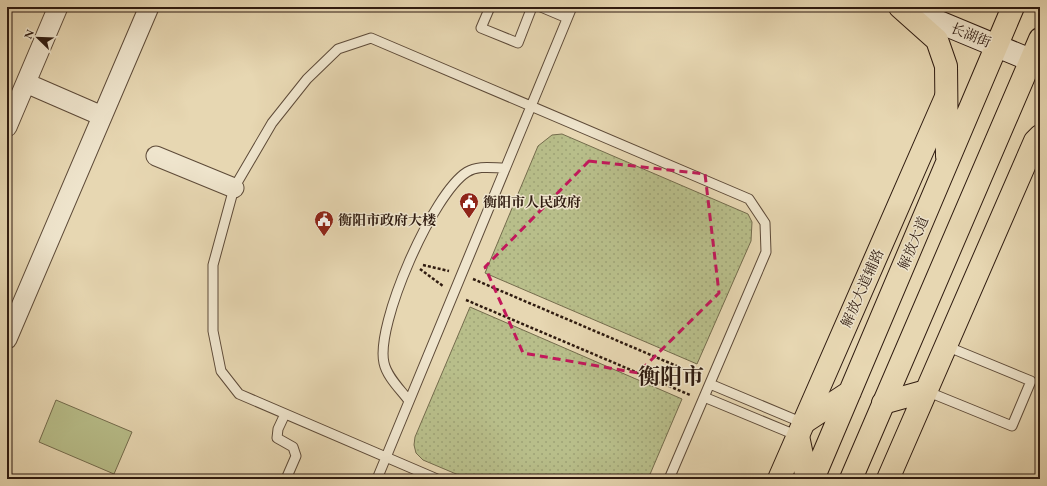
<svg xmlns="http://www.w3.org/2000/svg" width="1047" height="486" viewBox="0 0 1047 486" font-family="'EB Garamond','Noto Serif SC',serif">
<defs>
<pattern id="grass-dots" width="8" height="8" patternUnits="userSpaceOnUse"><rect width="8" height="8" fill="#b8be8a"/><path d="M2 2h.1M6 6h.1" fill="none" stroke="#9ea376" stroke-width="1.8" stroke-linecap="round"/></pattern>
</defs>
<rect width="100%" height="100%" fill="#e7d7b2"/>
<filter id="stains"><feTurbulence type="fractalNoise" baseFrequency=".005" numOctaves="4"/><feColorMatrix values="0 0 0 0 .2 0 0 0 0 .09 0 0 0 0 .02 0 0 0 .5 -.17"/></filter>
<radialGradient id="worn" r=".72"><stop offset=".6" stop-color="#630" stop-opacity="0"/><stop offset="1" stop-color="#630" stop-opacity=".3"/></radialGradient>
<path fill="url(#grass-dots)" stroke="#746c4d" d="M 562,134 L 748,214 L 752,222 L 751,241 L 697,364 L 485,273 L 538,146 L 552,135 Z
M 470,307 L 682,399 L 648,479 L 468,479 L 423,460 L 416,453 L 414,445 L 415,437 Z"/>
<path fill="#b8be8a" stroke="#746c4d" d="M 56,400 L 132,432 L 114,474 L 39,442 Z"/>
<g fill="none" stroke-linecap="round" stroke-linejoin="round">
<defs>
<path id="lane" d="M 490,7 L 481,28 L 518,43 L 532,7
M 541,7 L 567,18
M 710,384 L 803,423
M 926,391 L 1012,426 L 1031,381 L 946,346
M 704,397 L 798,436
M 409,401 C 401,390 387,377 384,363 C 375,325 433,193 467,172 C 478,165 493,168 505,168
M 285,414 L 278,429 L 277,438 L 293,447 L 296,456 L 286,479
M 377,479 L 572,7
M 437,479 L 239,394 L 221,371 L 213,331 L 213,265 L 234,188 L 272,123 L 307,79 L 338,49 L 371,38 L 749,199 L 765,223 L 766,252 L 669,479"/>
<path id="street" d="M 26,83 L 102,116
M 7,127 L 58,7
M 156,156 L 234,188
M 7,339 L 149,7"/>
<path id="secondary" d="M 903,7 L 1040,64"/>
<path id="primary" d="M 883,403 L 926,391
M 779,479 L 946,97
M 888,479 L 1035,141 L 1040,136"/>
<path id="highway" d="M 900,7 L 937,40 L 946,66 L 947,156
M 803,423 L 850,392
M 798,436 L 807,479
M 813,479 L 1013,7
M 851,479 L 1040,39"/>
</defs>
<use href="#lane" stroke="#5d4a38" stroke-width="11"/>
<use href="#street" stroke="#5d4a38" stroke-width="21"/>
<use href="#secondary" stroke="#2f1b10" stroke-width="24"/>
<use href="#primary" stroke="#2f1b10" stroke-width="24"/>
<use href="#highway" stroke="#2f1b10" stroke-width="24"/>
<path stroke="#2f1b10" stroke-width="2.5" stroke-dasharray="3 2" stroke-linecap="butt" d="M 423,265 L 449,271
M 420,269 L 443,286
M 473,279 L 700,376
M 466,300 L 690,395"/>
<use href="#lane" stroke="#efe5cd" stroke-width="9"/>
<use href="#street" stroke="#efe5cd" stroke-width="19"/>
<use href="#secondary" stroke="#efe5cd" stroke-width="22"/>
<use href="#primary" stroke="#e7d7b2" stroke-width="22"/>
<use href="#highway" stroke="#e7d7b2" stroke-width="22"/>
</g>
<path fill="none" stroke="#c2185b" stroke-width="3" stroke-dasharray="8 5" stroke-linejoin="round" d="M 589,161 L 705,174 L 719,293 L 638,373 L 523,353 L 485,267 Z"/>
<defs>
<symbol id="civic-pin" viewBox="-11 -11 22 30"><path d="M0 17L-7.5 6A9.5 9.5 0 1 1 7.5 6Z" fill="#8f2418" stroke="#efe5cd"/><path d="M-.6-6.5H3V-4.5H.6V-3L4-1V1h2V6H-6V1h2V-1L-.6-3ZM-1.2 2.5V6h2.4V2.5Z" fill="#fff"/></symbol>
</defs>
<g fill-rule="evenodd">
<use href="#civic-pin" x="458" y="191" width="22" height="30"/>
<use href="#civic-pin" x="313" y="209" width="22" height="30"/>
</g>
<g text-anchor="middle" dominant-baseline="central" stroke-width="3" stroke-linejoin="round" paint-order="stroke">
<g font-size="14" fill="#2f1b10" stroke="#efe5cd">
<text transform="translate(971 35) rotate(22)">长湖街</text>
<text transform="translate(913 243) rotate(-67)">解放大道</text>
<text transform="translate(862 288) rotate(-66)">解放大道辅路</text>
</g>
<g font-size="14" font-weight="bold" fill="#2f1b10" stroke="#efe5cd" text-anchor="start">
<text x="483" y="202">衡阳市人民政府</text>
<text x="338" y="220">衡阳市政府大楼</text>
</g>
<g font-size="22" font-weight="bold" fill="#2f1b10" stroke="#efe5cd">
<text x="671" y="376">衡阳市</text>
</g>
</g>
<rect width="1047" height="486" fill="none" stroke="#e7d7b2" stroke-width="24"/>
<rect x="8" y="8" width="1031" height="470" fill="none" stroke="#2f1b10" stroke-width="2"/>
<rect x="12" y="12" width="1023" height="462" fill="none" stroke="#2f1b10"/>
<g transform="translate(38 38) rotate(293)" stroke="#efe5cd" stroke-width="3" paint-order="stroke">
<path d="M0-3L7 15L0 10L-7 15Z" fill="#2f1b10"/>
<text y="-6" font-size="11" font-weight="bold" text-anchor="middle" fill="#2f1b10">N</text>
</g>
<rect width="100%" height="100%" filter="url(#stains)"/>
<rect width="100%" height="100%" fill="url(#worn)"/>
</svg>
